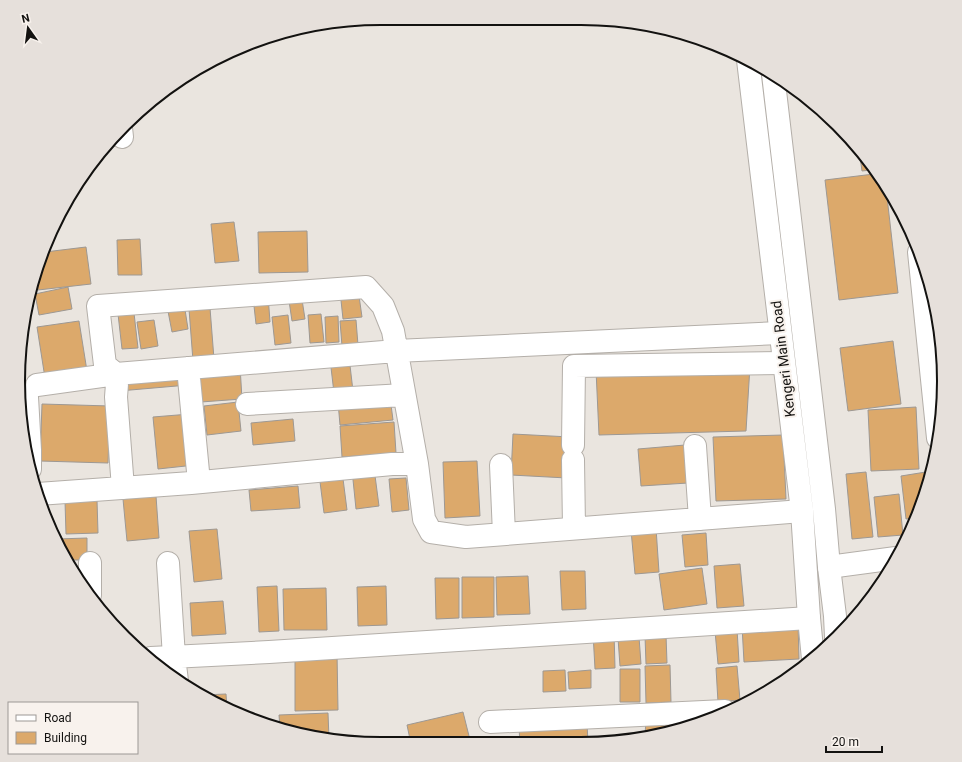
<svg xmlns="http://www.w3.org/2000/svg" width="962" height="762" viewBox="0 0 962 762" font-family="Roboto,sans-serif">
<rect width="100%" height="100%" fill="#eae5df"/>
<path fill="#dca96b" stroke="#9d9893" d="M 860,157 L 871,170 L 862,171 Z
M 874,174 L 886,188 L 898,293 L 839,300 L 825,180 Z
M 234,222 L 239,261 L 215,263 L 211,224 Z
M 307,231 L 308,272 L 259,273 L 258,232 Z
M 140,239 L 142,275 L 118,275 L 117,240 Z
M 86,247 L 91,284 L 38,290 L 36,275 L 45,252 Z
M 68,287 L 72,309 L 39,315 L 35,294 Z
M 358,289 L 362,317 L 343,319 L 340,291 Z
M 301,293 L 305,319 L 292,321 L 288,294 Z
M 268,295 L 270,322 L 256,324 L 253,297 Z
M 184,303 L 188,329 L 172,332 L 167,306 Z
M 210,308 L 214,359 L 193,361 L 189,309 Z
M 134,313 L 138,348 L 122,349 L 118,314 Z
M 321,314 L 324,342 L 310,343 L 308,315 Z
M 288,315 L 291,343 L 275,345 L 272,317 Z
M 338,316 L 339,342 L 326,343 L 325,317 Z
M 154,320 L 158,346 L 141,349 L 137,322 Z
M 356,320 L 358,345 L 342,346 L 340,321 Z
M 79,321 L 87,371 L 45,378 L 37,327 Z
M 893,341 L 901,404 L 848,411 L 840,348 Z
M 349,357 L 353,391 L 334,393 L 330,359 Z
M 240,366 L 242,399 L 201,402 L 199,369 Z
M 750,366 L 746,431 L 599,435 L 596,370 Z
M 187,370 L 188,385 L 119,391 L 118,376 Z
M 390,397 L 393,420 L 340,425 L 338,402 Z
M 238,402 L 241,431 L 207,435 L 204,406 Z
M 42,404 L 110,406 L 108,463 L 40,461 Z
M 916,407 L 919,469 L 871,471 L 868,410 Z
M 190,414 L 195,465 L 158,469 L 153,417 Z
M 293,419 L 295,441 L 253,445 L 251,423 Z
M 394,422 L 396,453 L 342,457 L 340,426 Z
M 513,434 L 570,437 L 567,478 L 511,475 Z
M 783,435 L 786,499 L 716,501 L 713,437 Z
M 685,445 L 688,483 L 641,486 L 638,449 Z
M 477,461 L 480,516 L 445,518 L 443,462 Z
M 374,468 L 379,506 L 356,509 L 352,470 Z
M 342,471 L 347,510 L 324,513 L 319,474 Z
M 932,471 L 915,518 L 906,519 L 901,476 Z
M 866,472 L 873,537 L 852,539 L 846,474 Z
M 406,478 L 409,510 L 392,512 L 389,479 Z
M 298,486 L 300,508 L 251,511 L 249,490 Z
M 899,494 L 903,535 L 878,537 L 874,497 Z
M 156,496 L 159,538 L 127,541 L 123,499 Z
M 97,500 L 98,533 L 66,534 L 65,501 Z
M 656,528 L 659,572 L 635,574 L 631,530 Z
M 217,529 L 222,579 L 194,582 L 189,531 Z
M 706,533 L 708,565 L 685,567 L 682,535 Z
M 87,538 L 87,560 L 66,560 L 57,539 Z
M 740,564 L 744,606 L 717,608 L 714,566 Z
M 702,568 L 707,604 L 664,610 L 659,574 Z
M 560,571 L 585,571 L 586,609 L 562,610 Z
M 528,576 L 530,614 L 497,615 L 496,577 Z
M 462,577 L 494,577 L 494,617 L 462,618 Z
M 435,578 L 459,578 L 459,618 L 436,619 Z
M 277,586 L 279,631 L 259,632 L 257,587 Z
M 386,586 L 387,625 L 358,626 L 357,587 Z
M 326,588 L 327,630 L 284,630 L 283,589 Z
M 223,601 L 226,634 L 192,636 L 190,603 Z
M 868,603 L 859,613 L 858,604 Z
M 798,623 L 799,659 L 744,662 L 742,626 Z
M 737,629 L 739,662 L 718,664 L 715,631 Z
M 614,632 L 615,668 L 595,669 L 593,633 Z
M 666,635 L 667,663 L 646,664 L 645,636 Z
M 639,637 L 641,664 L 620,666 L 618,638 Z
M 337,653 L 338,710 L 295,711 L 295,654 Z
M 670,665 L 671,702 L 646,703 L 645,666 Z
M 737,666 L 740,700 L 718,702 L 716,668 Z
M 620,669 L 640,669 L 640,702 L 620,702 Z
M 565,670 L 566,691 L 543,692 L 543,671 Z
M 591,670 L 591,688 L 569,689 L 568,672 Z
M 226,694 L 227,708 L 203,695 Z
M 463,712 L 471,744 L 411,744 L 407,725 Z
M 328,713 L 329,739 L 310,737 L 280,728 L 279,715 Z
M 646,717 L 674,718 L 674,732 L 645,737 Z
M 678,717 L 702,720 L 677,731 Z
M 587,723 L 588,743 L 520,744 L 519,727 Z"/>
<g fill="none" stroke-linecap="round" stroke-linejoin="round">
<defs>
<path id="minor" d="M 121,128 L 122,137
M 919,252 L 938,438
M 188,368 L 199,482
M 37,385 L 116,374 L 396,351 L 780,333
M 27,397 L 30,450 L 30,469
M 247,404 L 404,395
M 573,445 L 574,366 L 784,363
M 695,446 L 700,519
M 573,460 L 574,528
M 501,465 L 504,534
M 123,488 L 116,397 L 117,384 L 116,374 L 105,365 L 98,306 L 366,287 L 383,306 L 393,331 L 417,464 L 424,519 L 431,532 L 466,537 L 802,511
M 38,494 L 191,483 L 392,464 L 417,464
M 90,563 L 90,595
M 168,563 L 174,657 L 177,681
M 829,567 L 896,558
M 151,658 L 269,652 L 809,618
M 490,722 L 725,711"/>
<path id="major" d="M 748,60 L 802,511 L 809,618 L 813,659
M 773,74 L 824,509 L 829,567 L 835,616 L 836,637"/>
</defs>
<use href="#minor" stroke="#b4afa9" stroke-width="24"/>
<use href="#major" stroke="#b4afa9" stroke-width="24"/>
<use href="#minor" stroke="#fff" stroke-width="22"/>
<use href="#major" stroke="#fff" stroke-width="22"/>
</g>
<g text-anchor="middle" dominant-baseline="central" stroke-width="4" stroke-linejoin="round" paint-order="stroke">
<g font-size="14" fill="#131210" stroke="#f8f2ed">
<text transform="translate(783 359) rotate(-97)">Kengeri Main Road</text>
</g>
</g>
<path d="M0 0H962V762H0ZM381 25H581A356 356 0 0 1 937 381V381A356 356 0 0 1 581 737H381A356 356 0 0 1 25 381V381A356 356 0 0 1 381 25Z" fill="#e6e0db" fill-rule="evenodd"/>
<path fill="none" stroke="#131210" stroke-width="2" d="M381 25H581A356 356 0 0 1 937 381V381A356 356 0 0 1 581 737H381A356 356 0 0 1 25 381V381A356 356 0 0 1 381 25Z"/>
<rect x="8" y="702" width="130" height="52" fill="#f8f2ed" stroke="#9c9895"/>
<rect x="16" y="715" width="20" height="6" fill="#ffffff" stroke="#9c9895"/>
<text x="44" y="722" font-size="12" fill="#131210">Road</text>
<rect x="16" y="732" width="20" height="12" fill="#dca96b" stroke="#9c9895"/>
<text x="44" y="742" font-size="12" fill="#131210">Building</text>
<g transform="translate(28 28) rotate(346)" stroke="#f8f2ed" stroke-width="3" paint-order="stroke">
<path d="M0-3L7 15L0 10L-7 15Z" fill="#131210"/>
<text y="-6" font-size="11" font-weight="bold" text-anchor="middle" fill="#131210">N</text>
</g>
<path d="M826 746v6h56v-6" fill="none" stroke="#131210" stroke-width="2"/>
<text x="832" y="746" font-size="12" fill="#131210" stroke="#f8f2ed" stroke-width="3" paint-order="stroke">20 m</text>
</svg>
